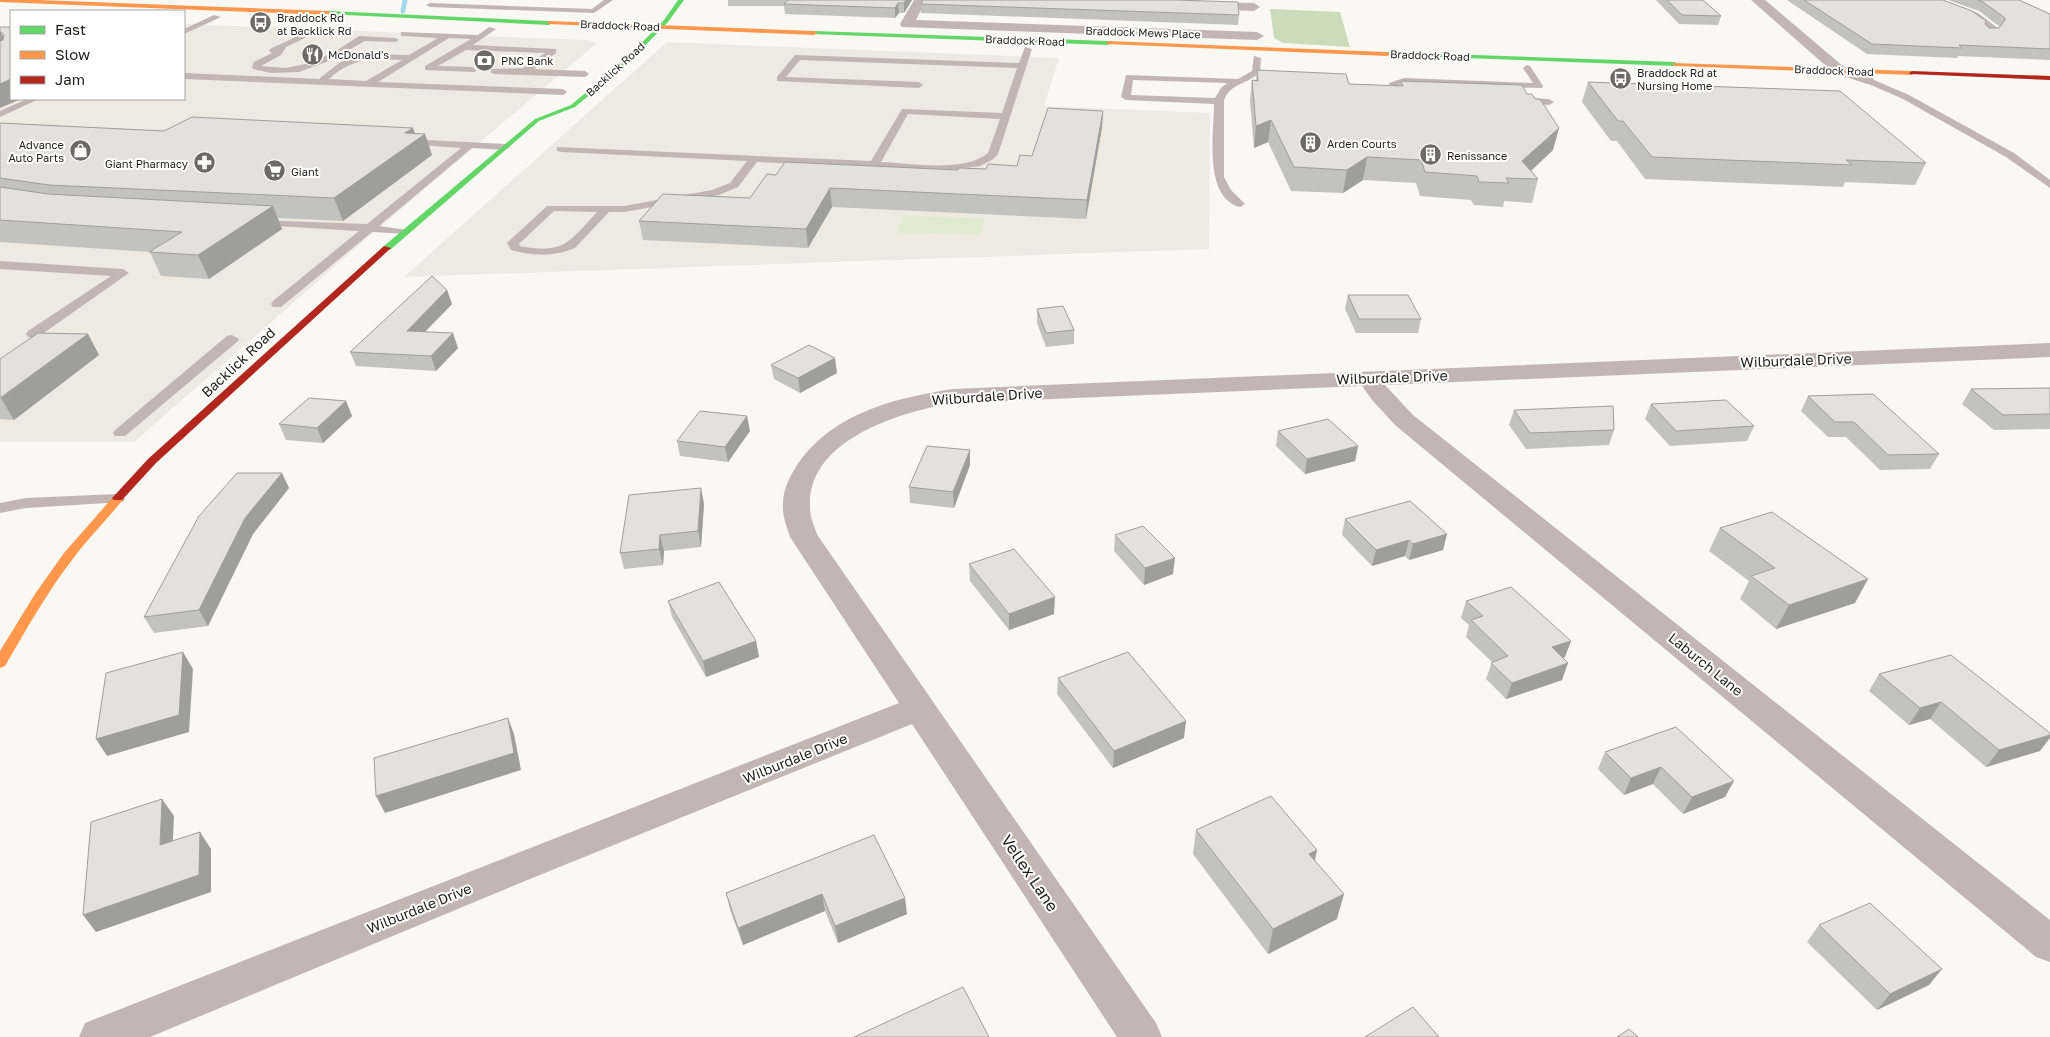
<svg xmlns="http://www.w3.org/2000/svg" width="2050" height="1037" viewBox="0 0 2050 1037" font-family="'Golos Text',sans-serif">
<rect width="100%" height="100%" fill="#f9f8f3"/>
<path fill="#eeeae1" d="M 184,24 L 586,40 L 597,43 L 367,238 L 134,442 L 0,442 L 0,51 L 11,99 L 184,99 Z
M 667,42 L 1059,58 L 1044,106 L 1210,113 L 1209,249 L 404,277 Z"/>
<path fill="#dfebd0" d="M 903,215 L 984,219 L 980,235 L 897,233 Z"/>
<path fill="#ccdcba" d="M 1270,9 L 1340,12 L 1350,47 L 1283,43 L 1274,38 Z"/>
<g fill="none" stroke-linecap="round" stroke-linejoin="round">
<path stroke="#a2daeb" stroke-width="5" d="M 403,11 L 405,0"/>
<path fill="#c3b5b2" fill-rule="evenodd" d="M 604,0 L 613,0 L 594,13 L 430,7 L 426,5 L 430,3 L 592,9 Z
M 214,15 L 221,17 L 184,34 L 184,29 Z
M 489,27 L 496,29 L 473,45 L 556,49 L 556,53 L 534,69 L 585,71 L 589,74 L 585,77 L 494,74 L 491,73 L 491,69 L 523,68 L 545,53 L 466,50 L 438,66 L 472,67 L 476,70 L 475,72 L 425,70 L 425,66 L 471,39 L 449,38 L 378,82 L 563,89 L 567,92 L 563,95 L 184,79 L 184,73 L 319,79 L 339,63 L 349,58 L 373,54 L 409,55 L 438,38 L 404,36 L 401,36 L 401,32 L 478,35 ZM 373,59 L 402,60 L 366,81 L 329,79 C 342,67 355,61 373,59 Z
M 302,34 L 306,36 L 305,38 L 286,47 L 281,55 L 261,66 L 286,68 L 310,63 L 336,51 L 359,36 L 395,38 L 399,40 L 395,42 L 365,41 L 329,61 L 299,72 L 271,73 L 253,69 L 252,67 L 254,62 L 272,53 L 269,51 L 270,49 Z
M 1025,47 L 1032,49 L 998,154 L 992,160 L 980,166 L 943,171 L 757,162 L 738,187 L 719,195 L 624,212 L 609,212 L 575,248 C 553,257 533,256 511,250 L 507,243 L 547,206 L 624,206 L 712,190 L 730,183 L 747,161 L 561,152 L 557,151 L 557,147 L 871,161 L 902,109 L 1002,113 L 1017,68 L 800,60 L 786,77 L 919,82 L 923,85 L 919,88 L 777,81 L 777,77 L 795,55 L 1019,63 ZM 908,114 L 1000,119 L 988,153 C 965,173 910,163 881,162 ZM 554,211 L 597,212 C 570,241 564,255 520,246 L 519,244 Z
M 1254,56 L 1261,58 L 1260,72 C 1249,84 1229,83 1224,101 L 1224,177 L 1231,190 L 1245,204 L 1240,207 C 1203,198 1214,132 1214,104 L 1126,100 L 1121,97 L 1126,75 L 1238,79 L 1252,71 ZM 1133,80 L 1227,83 L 1221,88 L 1215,98 L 1131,95 Z
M 1527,65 L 1530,66 L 1543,86 L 1542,88 L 1404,84 L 1398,85 L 1401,93 L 1411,96 C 1407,100 1396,100 1392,96 L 1389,83 L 1404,78 L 1533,83 L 1523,68 Z
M 1867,77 L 1909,95 L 2014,153 L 2050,180 L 2050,188 L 2006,157 L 1903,99 L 1864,82 L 1863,80 Z
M 1521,98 L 1549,99 L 1554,102 L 1549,105 L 1518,103 L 1518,99 Z
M 27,99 L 39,99 L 0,117 L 0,111 Z
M 407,139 L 505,144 L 510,147 L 505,150 L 472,148 L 379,226 L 408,230 L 410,232 L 408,234 L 372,232 L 281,307 L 273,307 L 271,304 L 273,301 L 359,231 L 259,225 L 253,222 L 255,220 L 367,224 L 461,148 L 404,144 L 402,142 Z
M 0,261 L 123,269 L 129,273 L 38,337 L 28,337 L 26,334 L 28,331 L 111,276 L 0,269 Z
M 232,335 L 239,339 L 237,342 L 125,436 L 115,436 L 113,433 L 115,430 L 227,336 Z
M 117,494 L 123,496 L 125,499 L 123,502 L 26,508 L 0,513 L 0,503 L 26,498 Z"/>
<path fill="#c3b5b2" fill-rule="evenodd" d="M 914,0 L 926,0 L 916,20 L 1257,32 L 1264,36 L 1257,40 L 902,27 L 900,24 Z
M 1751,0 L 1765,0 L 1844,67 L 1872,77 L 1874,80 L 1872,83 L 1867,84 L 1834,73 Z
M 1926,0 L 1943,0 L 1978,13 L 1999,29 L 1994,36 L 1984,36 L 1982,33 L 1984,30 L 1968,19 L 1928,3 Z
M 1201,2 L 1254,3 L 1260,7 L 1254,11 L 1197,9 L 1195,6 L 1197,3 Z
M 2050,343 L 2050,357 L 1385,385 L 1413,415 L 2050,920 L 2050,962 L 2036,957 L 1395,425 L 1373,401 L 1362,386 L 953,403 C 901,412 807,439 810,507 C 810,517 814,527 818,536 L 1156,1023 L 1162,1037 L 1117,1037 L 912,724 L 525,881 L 150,1037 L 79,1037 L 85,1023 L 899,703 L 790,537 C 787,527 783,518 783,508 C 782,490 790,476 799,462 C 835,412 896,398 953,389 Z"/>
<path fill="#63d668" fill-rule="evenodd" d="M 678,0 L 684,0 L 668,22 L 627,64 L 575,107 L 539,121 L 390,250 L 384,250 L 384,246 L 535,119 L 571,105 L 623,62 L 664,20 Z
M 328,11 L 549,21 L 552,23 L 549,25 L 326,14 Z
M 814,31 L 1108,41 L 1111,43 L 1108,45 L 812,34 Z
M 1387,52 L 1675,62 L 1678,64 L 1675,66 L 1385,55 Z"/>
<path fill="#ff974d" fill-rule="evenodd" d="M 0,0 L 39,0 L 328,11 L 331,13 L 328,15 L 0,2 Z
M 549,21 L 814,31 L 817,33 L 814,35 L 547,24 Z
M 1108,41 L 1387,52 L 1390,54 L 1387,56 L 1106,44 Z
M 1673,63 L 1912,71 L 1915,73 L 1912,75 L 1675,66 L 1672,64 Z
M 118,495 L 124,498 C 108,519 88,538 72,560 C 46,594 26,630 5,666 L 0,668 L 0,651 L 35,594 L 64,553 L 114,496 Z"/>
<path fill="#b3261e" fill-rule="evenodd" d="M 1912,71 L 2050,76 L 2050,80 L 1910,74 L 1909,73 Z
M 384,246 L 391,248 L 156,463 L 122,500 L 114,500 L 112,498 L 114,496 L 148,459 Z"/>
</g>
<path fill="#c2c2bf" d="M 728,0 L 912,0 L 904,13 L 899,13 L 895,18 L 785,14 L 784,6 L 728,6 Z
M 1656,0 L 1703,0 L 1721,16 L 1718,25 L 1679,24 Z
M 1787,0 L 1943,0 L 1985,24 L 1989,28 L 1999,28 L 2000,27 L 1979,11 L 1948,0 L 2019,0 L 2050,14 L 2050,60 L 1958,56 L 1957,58 L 1867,54 Z
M 921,4 L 1239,15 L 1238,25 L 921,13 Z
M 1257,70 L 1349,84 L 1400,86 L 1401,81 L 1527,94 L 1535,99 L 1559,128 L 1553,150 L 1531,171 L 1538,179 L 1532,203 L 1504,201 L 1503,207 L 1474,205 L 1471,200 L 1420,196 L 1416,183 L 1363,180 L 1343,193 L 1291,191 L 1268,142 L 1254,148 L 1250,101 L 1252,80 L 1256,80 Z
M 1588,82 L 1926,163 L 1915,185 L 1845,182 L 1843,187 L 1645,179 L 1617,141 L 1611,141 L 1582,102 Z
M 1103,111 L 1102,127 L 1086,219 L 832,207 L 808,248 L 643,240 L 639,221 L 750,198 L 776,175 L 958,170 L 986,169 L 1017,166 Z
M 0,123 L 164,131 L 415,134 L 432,155 L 343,221 L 278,218 L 282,229 L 209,279 L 161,276 L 150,252 L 0,242 Z
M 447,290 L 452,304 L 425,332 L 458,348 L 436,371 L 356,366 L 350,352 Z
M 1348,295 L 1421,319 L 1418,333 L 1356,333 L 1345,309 Z
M 1037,309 L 1074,330 L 1074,344 L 1046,347 L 1037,323 Z
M 88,334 L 99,355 L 14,420 L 0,419 L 0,359 Z
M 771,365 L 837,373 L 800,393 L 774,379 Z
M 2050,388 L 2050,429 L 1994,430 L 1962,404 L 1971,389 Z
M 1808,396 L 1939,454 L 1930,469 L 1880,470 L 1846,437 L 1828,437 L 1801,411 Z
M 346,401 L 352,416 L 323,443 L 286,440 L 279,424 Z
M 1651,404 L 1754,426 L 1747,441 L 1670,446 L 1645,419 Z
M 1514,410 L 1614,430 L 1609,445 L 1526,449 L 1509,425 Z
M 750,431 L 728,462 L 680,456 L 677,441 Z
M 1278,431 L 1358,446 L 1355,461 L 1305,474 L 1276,446 Z
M 970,450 L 970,465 L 954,508 L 910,503 L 909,487 Z
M 289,488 L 253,534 L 208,626 L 154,633 L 144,617 Z
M 704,504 L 701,547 L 664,551 L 663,565 L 624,569 L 620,553 Z
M 1345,519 L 1447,534 L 1443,550 L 1409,560 L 1405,556 L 1372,566 L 1342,535 Z
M 1720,528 L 1855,603 L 1776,629 L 1740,599 L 1749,581 L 1709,551 Z
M 1115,535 L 1173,574 L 1144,585 L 1114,551 Z
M 969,564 L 1054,614 L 1009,630 L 970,581 Z
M 668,601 L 756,641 L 759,657 L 706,677 L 672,617 Z
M 1466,601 L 1565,657 L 1563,658 L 1562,680 L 1506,699 L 1486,679 L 1492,662 L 1466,637 L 1469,625 L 1461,618 Z
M 1951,655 L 2040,751 L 1986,767 L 1930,719 L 1909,725 L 1869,691 L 1879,674 Z
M 1058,678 L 1184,738 L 1113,768 L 1057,694 Z
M 1676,727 L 1725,797 L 1683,814 L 1653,784 L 1624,795 L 1598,769 L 1605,752 Z
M 1196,830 L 1317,850 L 1315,861 L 1337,919 L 1268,954 L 1193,854 Z
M 874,835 L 907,914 L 838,943 L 825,911 L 743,945 L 730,910 L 726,893 Z
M 1819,925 L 1929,985 L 1877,1010 L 1807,942 Z"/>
<path fill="#9e9e9b" d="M 906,0 L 912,0 L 904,13 L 904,3 Z
M 898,3 L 899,13 L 895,18 L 895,8 Z
M 1,32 L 10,50 L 0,54 L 0,33 Z
M 11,79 L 11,99 L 21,99 L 0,108 L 0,84 Z
M 1103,111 L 1102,127 L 1086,219 L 1087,200 Z
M 1271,120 L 1268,142 L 1254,148 L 1256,126 Z
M 413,128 L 417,140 L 425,134 L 432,155 L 343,221 L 334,198 L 405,133 Z
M 1559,128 L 1553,150 L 1522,179 L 1522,161 Z
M 1367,157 L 1363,180 L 1343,193 L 1347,170 Z
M 830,188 L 832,207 L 808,248 L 806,229 Z
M 273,206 L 282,229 L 209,279 L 198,255 Z
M 447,290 L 452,304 L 412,345 L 407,331 Z
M 453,333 L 458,348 L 436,371 L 431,356 Z
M 88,334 L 99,355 L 14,420 L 1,398 Z
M 835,358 L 837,373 L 800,393 L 798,378 Z
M 346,401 L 352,416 L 323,443 L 317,428 Z
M 747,416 L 750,431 L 728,462 L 725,447 Z
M 1358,446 L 1355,461 L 1305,474 L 1307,459 Z
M 970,450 L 970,465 L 954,508 L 953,492 Z
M 282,473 L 289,488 L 253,534 L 208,626 L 199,610 L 245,518 Z
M 701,488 L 704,504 L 701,547 L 698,531 Z
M 1447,534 L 1443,550 L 1409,560 L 1413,544 Z
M 660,535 L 664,551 L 663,565 L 659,549 Z
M 1409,540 L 1405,556 L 1372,566 L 1376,550 Z
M 1175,558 L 1173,574 L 1144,585 L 1145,568 Z
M 1868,579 L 1855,603 L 1776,629 L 1789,605 Z
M 1055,597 L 1054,614 L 1009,630 L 1009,614 Z
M 756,641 L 759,657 L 706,677 L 703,661 Z
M 1571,641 L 1565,657 L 1545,664 L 1552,647 Z
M 183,652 L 193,669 L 189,732 L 107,756 L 96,739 Z
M 1568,663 L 1562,680 L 1506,699 L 1512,683 Z
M 1941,702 L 1930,719 L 1909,725 L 1920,708 Z
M 508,718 L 514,734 L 521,770 L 385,813 L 376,796 Z
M 1186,721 L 1184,738 L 1113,768 L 1114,751 Z
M 2050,735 L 2050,738 L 2040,751 L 1986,767 L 1999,750 Z
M 1661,767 L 1653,784 L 1624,795 L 1631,778 Z
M 1734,781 L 1725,797 L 1683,814 L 1692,797 Z
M 162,799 L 174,816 L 172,862 L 160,845 Z
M 200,832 L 211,849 L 211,892 L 96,932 L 83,915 Z
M 1317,850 L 1311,874 L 1309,854 Z
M 822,894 L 825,911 L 743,945 L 738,928 Z
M 1344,894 L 1337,919 L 1268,954 L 1273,929 Z
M 905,898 L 907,914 L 838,943 L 835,926 Z
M 1942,969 L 1929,985 L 1877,1010 L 1890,994 Z"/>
<path fill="#e2e1de" stroke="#9e9e9b" d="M 788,0 L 906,0 L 904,3 L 898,3 L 895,8 L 784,4 Z
M 923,0 L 1176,0 L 1238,2 L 1239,15 L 921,4 Z
M 1667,0 L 1703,0 L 1721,16 L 1682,15 Z
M 1804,0 L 1943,0 L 1972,11 L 1986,21 L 1985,24 L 1989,28 L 1999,28 L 2005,20 L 2005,18 L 1983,2 L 1978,0 L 2019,0 L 2050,14 L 2050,49 L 1959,45 L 1962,48 L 1872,44 Z
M 0,27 L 11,27 L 11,79 L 0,84 L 0,41 L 3,40 L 4,34 L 1,32 L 0,33 Z
M 1257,70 L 1346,74 L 1349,84 L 1403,86 L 1401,81 L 1522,85 L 1527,94 L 1532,94 L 1535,99 L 1540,99 L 1559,128 L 1522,161 L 1538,179 L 1506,178 L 1509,183 L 1479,182 L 1477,176 L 1425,172 L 1421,160 L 1367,157 L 1347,170 L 1294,167 L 1271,120 L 1256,126 L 1252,80 L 1258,81 Z
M 1588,82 L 1840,91 L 1926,163 L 1846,160 L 1852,165 L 1652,157 L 1623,121 L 1618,121 Z
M 1048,108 L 1103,111 L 1087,200 L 830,188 L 806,229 L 639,221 L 663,194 L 750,198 L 767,174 L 776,175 L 785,162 L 958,170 L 959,168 L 986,169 L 988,164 L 1017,166 L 1020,155 L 1032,156 Z
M 192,117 L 413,128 L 405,133 L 425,134 L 334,198 L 49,185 L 0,178 L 0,123 L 164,131 Z
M 0,187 L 48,194 L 273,206 L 198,255 L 149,252 L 182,232 L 0,220 Z
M 432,276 L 447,290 L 407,331 L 453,333 L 431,356 L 350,352 Z
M 1348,295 L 1408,295 L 1421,319 L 1359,319 Z
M 1063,306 L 1074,330 L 1046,333 L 1037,309 Z
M 38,333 L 88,334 L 0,398 L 0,359 Z
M 809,345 L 835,358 L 798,378 L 771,365 Z
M 2049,388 L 2050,388 L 2050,414 L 2003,415 L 1971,389 Z
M 1873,394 L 1939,454 L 1888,455 L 1854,422 L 1835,422 L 1808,396 Z
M 309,398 L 346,401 L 317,428 L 279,424 Z
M 1726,400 L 1754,426 L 1676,431 L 1651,404 Z
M 1613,406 L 1614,430 L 1530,433 L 1514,410 Z
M 700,411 L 747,416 L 725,447 L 677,441 Z
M 1328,419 L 1358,446 L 1307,459 L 1278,431 Z
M 927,446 L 970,450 L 953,492 L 909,487 Z
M 237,473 L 282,473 L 245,518 L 199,610 L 144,617 L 199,516 Z
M 701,488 L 698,531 L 660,535 L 659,549 L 620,553 L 629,495 Z
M 1410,501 L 1447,534 L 1413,544 L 1409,540 L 1376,550 L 1345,519 Z
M 1772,512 L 1868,579 L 1789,605 L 1751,576 L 1775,568 L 1720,528 Z
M 1143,526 L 1175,558 L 1145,568 L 1115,535 Z
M 1014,549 L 1055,597 L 1009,614 L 969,564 Z
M 719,582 L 756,641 L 703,661 L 668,601 Z
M 1511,587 L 1571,641 L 1552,647 L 1568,663 L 1512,683 L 1491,663 L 1508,656 L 1471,620 L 1483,616 L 1466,601 Z
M 183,652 L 179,715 L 96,739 L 106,673 Z
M 1128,652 L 1186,721 L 1114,751 L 1058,678 Z
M 1951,655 L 2050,733 L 2050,735 L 1999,750 L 1941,702 L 1920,708 L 1879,674 Z
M 508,718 L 514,753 L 376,796 L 374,758 Z
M 1676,727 L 1734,781 L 1692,797 L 1661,767 L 1631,778 L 1605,752 Z
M 1271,796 L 1317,850 L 1309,854 L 1344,894 L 1273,929 L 1196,830 Z
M 162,799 L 160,845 L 200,832 L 199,875 L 83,915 L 91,822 Z
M 874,835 L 905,898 L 835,926 L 822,894 L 738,928 L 726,893 Z
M 1870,903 L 1942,969 L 1890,994 L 1819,925 Z
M 963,987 L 989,1037 L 854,1037 Z
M 1413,1007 L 1439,1037 L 1365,1037 Z
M 1629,1029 L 1638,1037 L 1617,1037 Z"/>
<defs>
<symbol id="bus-disc" viewBox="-11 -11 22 22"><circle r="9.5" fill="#6b6a67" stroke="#fff"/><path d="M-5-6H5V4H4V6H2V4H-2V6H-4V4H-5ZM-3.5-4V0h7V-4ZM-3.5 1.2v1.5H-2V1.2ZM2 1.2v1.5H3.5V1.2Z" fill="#fff"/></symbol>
<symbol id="restaurant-disc" viewBox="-11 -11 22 22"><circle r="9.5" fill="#6b6a67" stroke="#fff"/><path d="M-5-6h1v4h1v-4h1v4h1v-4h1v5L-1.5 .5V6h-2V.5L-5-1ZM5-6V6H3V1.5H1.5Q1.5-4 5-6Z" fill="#fff"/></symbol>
<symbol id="bank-disc" viewBox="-11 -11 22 22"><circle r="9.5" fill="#6b6a67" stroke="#fff"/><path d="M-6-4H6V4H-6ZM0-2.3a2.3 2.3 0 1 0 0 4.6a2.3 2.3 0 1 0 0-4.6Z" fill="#fff"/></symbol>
<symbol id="building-disc" viewBox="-11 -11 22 22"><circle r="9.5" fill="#6b6a67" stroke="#fff"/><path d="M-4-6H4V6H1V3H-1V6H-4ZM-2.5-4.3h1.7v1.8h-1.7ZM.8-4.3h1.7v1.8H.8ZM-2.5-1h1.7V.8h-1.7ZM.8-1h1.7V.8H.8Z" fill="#fff"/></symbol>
<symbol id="shop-disc" viewBox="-11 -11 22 22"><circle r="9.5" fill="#6b6a67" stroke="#fff"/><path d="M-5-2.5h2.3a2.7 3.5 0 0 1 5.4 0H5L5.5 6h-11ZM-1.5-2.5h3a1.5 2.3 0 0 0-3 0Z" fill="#fff"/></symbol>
<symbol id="pharmacy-disc" viewBox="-11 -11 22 22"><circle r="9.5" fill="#6b6a67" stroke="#fff"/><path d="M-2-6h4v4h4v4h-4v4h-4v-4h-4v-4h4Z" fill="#fff"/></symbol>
<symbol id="supermarket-disc" viewBox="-11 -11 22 22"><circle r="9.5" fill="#6b6a67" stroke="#fff"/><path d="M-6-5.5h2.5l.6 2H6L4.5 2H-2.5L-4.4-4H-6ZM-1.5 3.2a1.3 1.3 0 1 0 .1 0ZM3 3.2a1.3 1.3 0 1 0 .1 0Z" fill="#fff"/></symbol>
</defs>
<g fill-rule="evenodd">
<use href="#bus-disc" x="248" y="10" width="25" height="25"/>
<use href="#restaurant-disc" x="300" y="42" width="25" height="25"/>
<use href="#bank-disc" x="472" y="48" width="25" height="25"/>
<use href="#bus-disc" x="1608" y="66" width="25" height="25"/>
<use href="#building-disc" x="1298" y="130" width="25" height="25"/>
<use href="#shop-disc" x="68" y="138" width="25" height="25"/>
<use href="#building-disc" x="1418" y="142" width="25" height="25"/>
<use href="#pharmacy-disc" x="192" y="150" width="25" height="25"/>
<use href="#supermarket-disc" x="262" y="158" width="25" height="25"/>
</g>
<g text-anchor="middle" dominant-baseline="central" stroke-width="4" stroke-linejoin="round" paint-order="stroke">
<g font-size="11" fill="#1f1e1c" stroke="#fff" text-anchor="start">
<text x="277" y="17">Braddock Rd<tspan x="277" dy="13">at Backlick Rd</tspan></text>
<text x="328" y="54">McDonald's</text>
<text x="501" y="60">PNC Bank</text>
<text x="1637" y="72">Braddock Rd at<tspan x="1637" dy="13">Nursing Home</tspan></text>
<text x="1327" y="143">Arden Courts</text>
<text x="64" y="144" text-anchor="end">Advance<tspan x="64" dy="13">Auto Parts</tspan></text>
<text x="1447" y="155">Renissance</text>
<text x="188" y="163" text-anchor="end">Giant Pharmacy</text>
<text x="291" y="171">Giant</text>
</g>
<g font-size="11" fill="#1f1e1c" stroke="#fff">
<text transform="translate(620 25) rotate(2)">Braddock Road</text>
<text transform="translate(1143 32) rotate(2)">Braddock Mews Place</text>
<text transform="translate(1025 40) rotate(2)">Braddock Road</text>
<text transform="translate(1430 55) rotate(2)">Braddock Road</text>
<text transform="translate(615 69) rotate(-42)">Backlick Road</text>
<text transform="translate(1834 70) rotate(2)">Braddock Road</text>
</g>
<g font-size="14" fill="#1f1e1c" stroke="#fff">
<text transform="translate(1796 360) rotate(-2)">Wilburdale Drive</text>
<text transform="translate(238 362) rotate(-43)">Backlick Road</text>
<text transform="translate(1392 377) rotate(-2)">Wilburdale Drive</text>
<text transform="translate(987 396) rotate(-4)">Wilburdale Drive</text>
<text transform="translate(1706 664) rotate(39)">Laburch Lane</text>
<text transform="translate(795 758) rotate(-22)">Wilburdale Drive</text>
<text transform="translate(419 908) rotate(-22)">Wilburdale Drive</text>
</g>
<g font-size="16" fill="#1f1e1c" stroke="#fff">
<text transform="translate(1030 873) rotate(56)">Vellex Lane</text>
</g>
</g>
<rect x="10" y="10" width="175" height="90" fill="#ffffff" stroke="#a5a5a4"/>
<rect x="20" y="26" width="25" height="8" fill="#63d668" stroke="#a5a5a4"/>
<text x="55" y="35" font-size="15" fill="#1f1e1c">Fast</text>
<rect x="20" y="51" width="25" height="8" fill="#ff974d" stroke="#a5a5a4"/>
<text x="55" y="60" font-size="15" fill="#1f1e1c">Slow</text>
<rect x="20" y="76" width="25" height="8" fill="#b3261e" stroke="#a5a5a4"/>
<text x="55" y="85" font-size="15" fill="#1f1e1c">Jam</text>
</svg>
